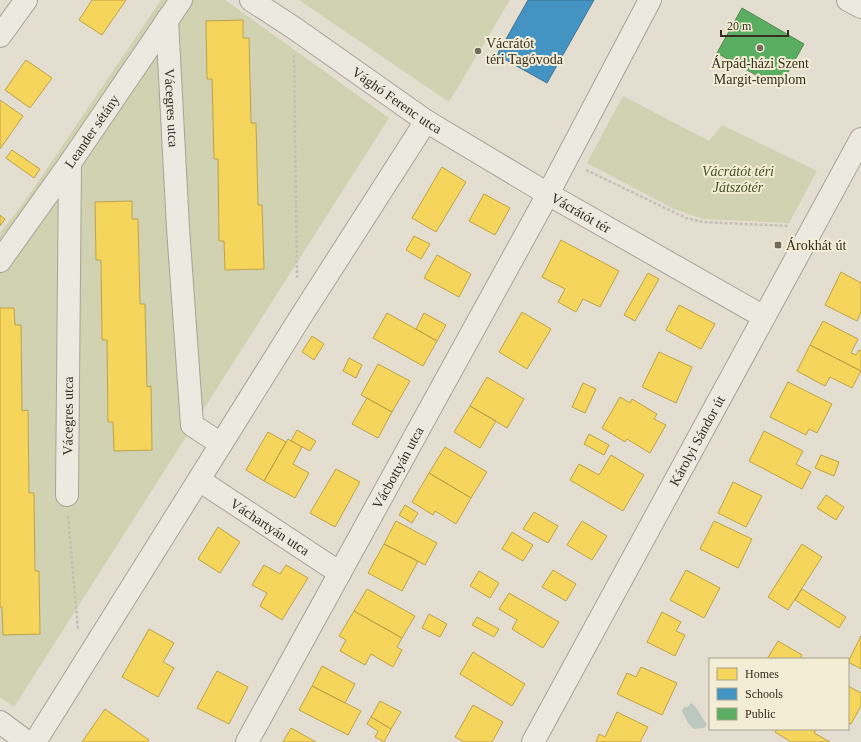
<svg xmlns="http://www.w3.org/2000/svg" width="861" height="742" viewBox="0 0 861 742" font-family="'Times New Roman',serif">
<rect width="100%" height="100%" fill="#e3decf"/>
<path fill="#d0d2b2" d="M 161,0 L 225,0 L 389,118 L 14,707 L 0,697 L 0,233 L 25,201 Z
M 299,0 L 510,0 L 449,102 Z
M 623,96 L 709,141 L 722,125 L 817,171 L 789,223 L 703,219 L 674,209 L 587,163 Z"/>
<path fill="#bac8c0" d="M 691,703 C 698,707 701,718 707,724 L 704,728 L 694,729 L 688,723 L 682,711 L 684,707 L 688,707 Z"/>
<path fill="#f6d55c" stroke="#bda34a" d="M 92,0 L 126,0 L 102,35 L 79,20 Z
M 243,20 L 243,38 L 249,38 L 251,123 L 256,123 L 258,205 L 262,205 L 264,269 L 225,270 L 224,241 L 219,241 L 218,159 L 214,159 L 212,79 L 207,79 L 206,21 Z
M 26,60 L 52,78 L 30,108 L 5,90 Z
M 0,100 L 23,116 L 0,149 Z
M 12,150 L 40,169 L 34,178 L 6,158 Z
M 442,167 L 466,182 L 436,232 L 412,218 Z
M 484,194 L 510,208 L 495,235 L 469,221 Z
M 132,201 L 132,219 L 138,219 L 140,304 L 145,304 L 147,387 L 151,386 L 152,450 L 114,451 L 113,422 L 108,422 L 107,340 L 102,340 L 101,260 L 96,260 L 95,202 Z
M 0,215 L 5,219 L 0,226 Z
M 414,236 L 430,244 L 421,259 L 406,250 Z
M 561,240 L 619,271 L 600,307 L 583,299 L 576,312 L 558,302 L 565,289 L 542,277 Z
M 437,255 L 471,274 L 459,297 L 424,278 Z
M 841,272 L 861,283 L 861,312 L 857,321 L 825,305 Z
M 648,273 L 659,279 L 635,321 L 624,315 Z
M 679,305 L 715,324 L 701,349 L 666,330 Z
M 0,308 L 14,308 L 15,325 L 21,325 L 22,411 L 28,410 L 29,493 L 34,493 L 35,571 L 39,571 L 40,634 L 3,635 L 2,607 L 0,607 Z
M 522,312 L 551,329 L 527,369 L 499,352 Z
M 387,313 L 437,341 L 423,366 L 373,338 Z
M 424,313 L 446,325 L 437,341 L 416,329 Z
M 823,321 L 858,339 L 851,353 L 856,355 L 859,350 L 861,351 L 861,371 L 810,345 Z
M 312,336 L 324,344 L 314,360 L 302,352 Z
M 810,345 L 861,371 L 852,388 L 830,377 L 825,386 L 797,371 Z
M 659,352 L 692,367 L 676,403 L 642,387 Z
M 349,358 L 362,365 L 356,378 L 343,371 Z
M 378,364 L 410,381 L 392,412 L 361,395 Z
M 487,377 L 524,399 L 507,428 L 470,406 Z
M 788,382 L 832,404 L 817,433 L 809,429 L 806,435 L 770,417 Z
M 583,383 L 596,389 L 585,413 L 572,407 Z
M 620,397 L 630,403 L 632,399 L 657,414 L 654,419 L 666,425 L 650,453 L 627,439 L 625,442 L 602,428 Z
M 367,398 L 392,412 L 378,438 L 352,424 Z
M 470,406 L 496,421 L 480,448 L 454,432 Z
M 297,430 L 316,441 L 310,451 L 291,441 Z
M 764,431 L 803,451 L 796,464 L 811,472 L 802,489 L 749,461 Z
M 268,432 L 286,442 L 264,481 L 246,470 Z
M 589,434 L 609,445 L 604,455 L 584,444 Z
M 288,439 L 302,447 L 293,464 L 309,473 L 295,498 L 264,481 Z
M 445,447 L 487,472 L 471,498 L 429,473 Z
M 611,455 L 644,475 L 623,511 L 570,480 L 579,464 L 599,475 Z
M 821,455 L 839,462 L 834,476 L 815,468 Z
M 336,469 L 360,482 L 335,527 L 310,513 Z
M 429,473 L 471,498 L 456,524 L 435,511 L 433,515 L 412,502 Z
M 733,482 L 762,496 L 746,527 L 718,513 Z
M 826,495 L 844,507 L 836,520 L 817,508 Z
M 405,505 L 418,513 L 412,523 L 399,515 Z
M 534,512 L 558,526 L 548,543 L 523,529 Z
M 396,521 L 437,543 L 425,565 L 384,544 Z
M 582,521 L 607,536 L 592,560 L 567,545 Z
M 714,521 L 752,539 L 738,568 L 700,549 Z
M 218,527 L 240,542 L 220,573 L 198,559 Z
M 512,532 L 533,545 L 523,561 L 502,549 Z
M 384,544 L 418,561 L 402,591 L 368,573 Z
M 802,544 L 822,557 L 788,610 L 768,597 Z
M 264,565 L 280,574 L 286,565 L 308,578 L 282,620 L 260,606 L 267,593 L 252,585 Z
M 553,570 L 576,584 L 566,601 L 542,587 Z
M 686,570 L 720,588 L 704,618 L 670,600 Z
M 479,571 L 499,583 L 490,598 L 470,586 Z
M 367,589 L 415,616 L 402,638 L 354,611 Z
M 802,589 L 846,617 L 839,628 L 795,600 Z
M 509,593 L 559,622 L 543,648 L 512,629 L 517,620 L 499,609 Z
M 354,611 L 402,638 L 397,647 L 402,650 L 393,667 L 371,654 L 365,665 L 340,651 L 346,640 L 339,636 Z
M 662,612 L 681,622 L 676,631 L 685,635 L 675,656 L 647,642 Z
M 429,614 L 447,624 L 440,637 L 422,628 Z
M 477,617 L 499,629 L 494,637 L 472,625 Z
M 149,629 L 174,643 L 163,662 L 174,668 L 158,697 L 122,677 Z
M 861,636 L 861,669 L 848,662 Z
M 778,641 L 802,655 L 800,659 L 767,659 Z
M 473,652 L 525,684 L 512,706 L 460,674 Z
M 322,666 L 355,684 L 345,703 L 312,686 Z
M 641,667 L 677,683 L 662,715 L 617,694 L 627,673 L 636,677 Z
M 217,671 L 248,687 L 229,724 L 197,708 Z
M 312,686 L 361,711 L 348,735 L 299,710 Z
M 848,686 L 861,693 L 861,706 L 851,724 L 848,723 Z
M 380,701 L 401,712 L 391,729 L 371,717 Z
M 473,705 L 503,722 L 492,742 L 464,742 L 455,737 Z
M 105,709 L 149,740 L 147,742 L 82,742 Z
M 617,712 L 648,727 L 640,742 L 596,742 L 599,734 L 605,737 Z
M 371,717 L 391,729 L 384,742 L 375,737 L 378,731 L 367,724 Z
M 291,728 L 316,742 L 283,742 Z
M 777,729 L 817,729 L 814,733 L 830,742 L 791,742 L 775,732 Z"/>
<path fill="#4393c3" stroke="#3f7492" d="M 528,0 L 594,0 L 547,83 L 497,55 Z"/>
<path fill="#5aae61" stroke="#50874e" d="M 742,8 L 804,44 L 779,88 L 717,53 Z"/>
<g fill="none" stroke-linecap="round" stroke-linejoin="round">
<defs>
<g id="minor">
<path id="s1" d="M 251,0 L 294,28 L 426,121 L 548,194 L 764,317"/>
<path d="M 848,0 L 861,7"/>
<path id="s2" d="M 167,20 L 178,228 L 192,425 L 221,444"/>
<path d="M 0,36 L 26,0"/>
<path id="s3" d="M 0,261 L 70,163 L 181,0"/>
<path id="s4" d="M 199,480 L 340,573"/>
<path id="s5" d="M 67,495 L 70,163"/>
<path d="M 0,722 L 27,742"/>
<path d="M 35,742 L 298,321 L 426,121"/>
<path id="s6" d="M 247,742 L 548,194 L 650,0"/>
</g>
<g id="tertiary">
<path id="s7" d="M 533,742 L 861,139"/>
</g>
</defs>
<use href="#minor" stroke="#a8a398" stroke-width="24"/>
<use href="#tertiary" stroke="#a8a398" stroke-width="24"/>
<path stroke="#c4c0b7" stroke-width="2.5" stroke-dasharray="3 2" stroke-linecap="butt" d="M 294,55 L 297,278
M 586,170 L 686,218 L 703,222 L 789,226
M 68,516 L 78,630"/>
<use href="#minor" stroke="#ece9e0" stroke-width="22"/>
<use href="#tertiary" stroke="#ece9e0" stroke-width="22"/>
</g>
<g fill="#736b5d" stroke="#f3edd6" stroke-width="1.5">
<circle cx="760" cy="48" r="4"/>
<circle cx="478" cy="51" r="4"/>
<rect x="774" y="241" width="8" height="8" rx="2"/>
</g>
<g text-anchor="middle" dominant-baseline="central" stroke-width="4" stroke-linejoin="round" paint-order="stroke">
<g font-size="14" fill="#372d20" stroke="#f3edd6" text-anchor="start">
<text x="486" y="43">Vácrátót<tspan x="486" dy="16">téri Tagóvoda</tspan></text>
<text x="760" y="63" text-anchor="middle">Árpád-házi Szent<tspan x="760" dy="16">Margit-templom</tspan></text>
<text x="786" y="245">Árokhát út</text>
</g>
<g font-size="14" fill="#372d20" stroke="#f3edd6">
<text stroke="none"><textPath href="#s1" startOffset="177">Vághó Ferenc utca</textPath></text>
<text stroke="none"><textPath href="#s2" startOffset="88">Vácegres utca</textPath></text>
<text stroke="none"><textPath href="#s3" startOffset="159">Leander sétány</textPath></text>
<text stroke="none"><textPath href="#s1" startOffset="393">Vácrátót tér</textPath></text>
<text stroke="none"><textPath href="#s5" startOffset="79">Vácegres utca</textPath></text>
<text stroke="none"><textPath href="#s7" startOffset="343">Károlyi Sándor út</textPath></text>
<text stroke="none"><textPath href="#s6" startOffset="313">Vácbottyán utca</textPath></text>
<text stroke="none"><textPath href="#s4" startOffset="85">Váchartyán utca</textPath></text>
</g>
<g font-size="14" font-style="italic" fill="#445128" stroke="#f3edd6">
<text x="738" y="171">Vácrátót téri<tspan x="738" dy="16">Játszótér</tspan></text>
</g>
</g>
<rect x="709" y="658" width="140" height="72" fill="#f3edd6" stroke="#a8a08d"/>
<rect x="717" y="668" width="20" height="12" fill="#f6d55c" stroke="#a8a08d"/>
<text x="745" y="678" font-size="12" fill="#372d20">Homes</text>
<rect x="717" y="688" width="20" height="12" fill="#4393c3" stroke="#a8a08d"/>
<text x="745" y="698" font-size="12" fill="#372d20">Schools</text>
<rect x="717" y="708" width="20" height="12" fill="#5aae61" stroke="#a8a08d"/>
<text x="745" y="718" font-size="12" fill="#372d20">Public</text>
<path d="M721 30v6h67v-6" fill="none" stroke="#372d20" stroke-width="2"/>
<text x="727" y="30" font-size="12" fill="#372d20" stroke="#f3edd6" stroke-width="3" paint-order="stroke">20 m</text>
</svg>
